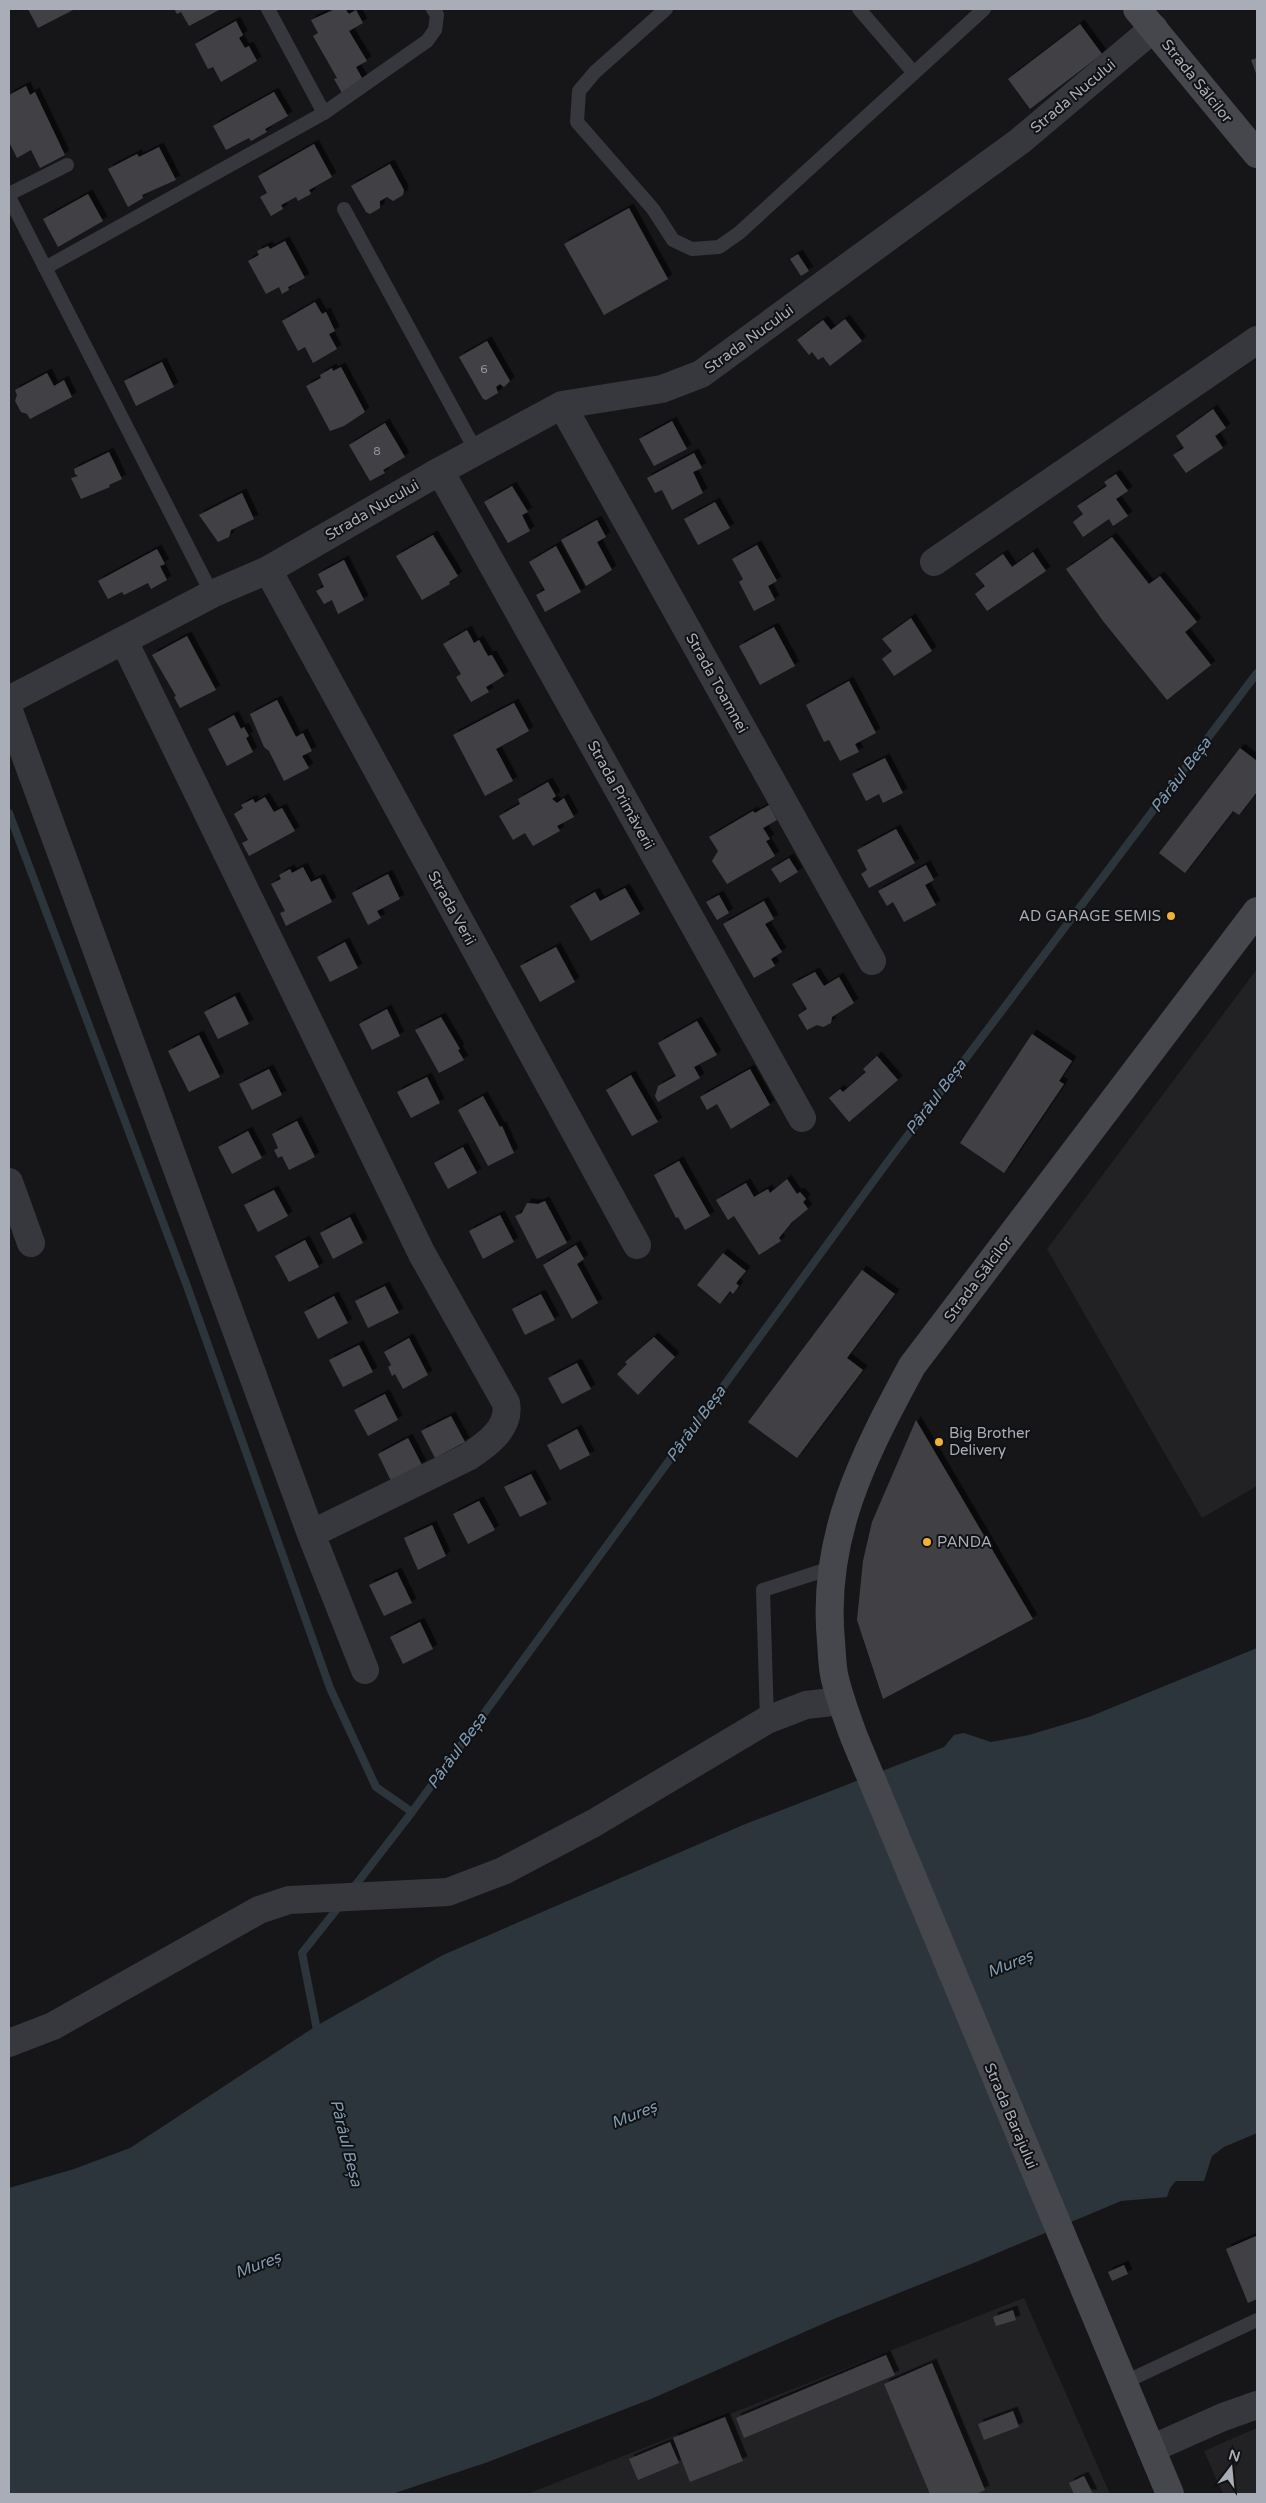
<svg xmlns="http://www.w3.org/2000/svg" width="1266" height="2503" viewBox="0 0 1266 2503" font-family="'Varela Round',sans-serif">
<defs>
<filter id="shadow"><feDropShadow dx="4.5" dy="-4.5" stdDeviation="0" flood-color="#0009"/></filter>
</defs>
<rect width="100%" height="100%" fill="#161618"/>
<path fill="#222225" d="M 1257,969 L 1257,1486 L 1202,1518 L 1047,1249 Z
M 1024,2298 L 1110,2494 L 527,2494 Z
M 1257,2428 L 1257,2494 L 1223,2494 L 1204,2451 Z"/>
<path fill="#2c353c" d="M 1257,1648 L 1257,2133 L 1224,2147 L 1212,2156 L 1204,2181 L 1176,2181 L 1170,2188 L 1167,2197 L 1121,2201 L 976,2262 L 834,2319 L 651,2399 L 488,2462 L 392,2494 L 9,2494 L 9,2188 L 74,2169 L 130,2148 L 316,2026 L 443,1955 L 743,1825 L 944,1747 L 954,1735 L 964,1733 L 991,1742 L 1029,1735 L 1089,1717 Z"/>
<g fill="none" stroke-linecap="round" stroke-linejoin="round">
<path stroke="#2c353c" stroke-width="8" d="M 9,813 L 187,1286 L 330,1688 L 376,1787 L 412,1812
M 351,1891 L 412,1812 L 886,1164 L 1257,673
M 318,2035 L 302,1953 L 341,1904"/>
</g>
<path fill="#404145" filter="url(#shadow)" d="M 28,9 L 75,9 L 38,28 Z
M 174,9 L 221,9 L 189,26 L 181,12 L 177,14 Z
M 335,9 L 345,9 L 349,14 L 356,10 L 363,23 L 349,31 L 367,61 L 356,67 L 363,80 L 342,93 L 334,79 L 337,78 L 313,36 L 318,33 L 311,20 Z
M 236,21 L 243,35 L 239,38 L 245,48 L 249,46 L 257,61 L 221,82 L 213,67 L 208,69 L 195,44 Z
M 1080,24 L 1102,54 L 1030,109 L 1008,79 Z
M 1257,58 L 1257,76 L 1251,60 Z
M 26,86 L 30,95 L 35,92 L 65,155 L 40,168 L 31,150 L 17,158 L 9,142 L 9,95 Z
M 274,92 L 288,116 L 265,129 L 267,132 L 251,141 L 249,138 L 226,150 L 213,126 Z
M 314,144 L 332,177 L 309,190 L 311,194 L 298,201 L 296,197 L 281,205 L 283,209 L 271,216 L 260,197 L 267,193 L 258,176 Z
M 159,147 L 176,180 L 142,195 L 143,198 L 128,207 L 108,169 L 137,154 L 139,157 Z
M 390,164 L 404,190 L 403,195 L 393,201 L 387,197 L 380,201 L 380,208 L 370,214 L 366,212 L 351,186 Z
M 88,194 L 103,221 L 58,247 L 43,219 Z
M 629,208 L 668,279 L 604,315 L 564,244 Z
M 285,241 L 305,278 L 288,287 L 289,290 L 282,294 L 279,287 L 266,294 L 248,261 L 259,255 L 257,251 L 268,246 L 270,249 Z
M 798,254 L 809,271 L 801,276 L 790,259 Z
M 315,302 L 322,314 L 326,312 L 335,331 L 329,334 L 337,349 L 313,363 L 305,347 L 298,351 L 282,321 Z
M 845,319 L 862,341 L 830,366 L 823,357 L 818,360 L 812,352 L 809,355 L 797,340 L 823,320 L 831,330 Z
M 487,341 L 510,381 L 504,387 L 500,384 L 496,387 L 498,393 L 486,400 L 483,399 L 459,357 Z
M 162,362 L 174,387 L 136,406 L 124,381 Z
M 341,367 L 365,412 L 344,426 L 330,431 L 306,386 L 321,378 L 320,375 L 332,368 L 333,371 Z
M 47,373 L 54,386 L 64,380 L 72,397 L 30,419 L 27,414 L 21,412 L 15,401 L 17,395 L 15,390 Z
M 1213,409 L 1226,428 L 1215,436 L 1223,448 L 1186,473 L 1173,455 L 1184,448 L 1176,436 Z
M 672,421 L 687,449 L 654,466 L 639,439 Z
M 385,423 L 405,457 L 383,470 L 385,473 L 370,481 L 349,445 Z
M 109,452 L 122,479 L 109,485 L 110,487 L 81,499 L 71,478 L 78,476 L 75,474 L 74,469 Z
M 694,453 L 702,468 L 693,472 L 703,493 L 672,510 L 662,490 L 655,493 L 647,478 Z
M 1116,474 L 1128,491 L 1116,499 L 1128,516 L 1113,526 L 1109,519 L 1083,537 L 1073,522 L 1083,514 L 1077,506 L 1107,486 L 1104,482 Z
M 512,486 L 528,512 L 522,515 L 530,531 L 508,543 L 484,502 Z
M 242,493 L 254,519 L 231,530 L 229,537 L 218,542 L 199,515 Z
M 715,502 L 730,528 L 698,545 L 684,519 Z
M 597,520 L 606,537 L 597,542 L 612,570 L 586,586 L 561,540 Z
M 433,535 L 458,576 L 449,582 L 450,584 L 422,600 L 396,556 Z
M 1112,537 L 1149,584 L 1160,576 L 1197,622 L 1185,632 L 1211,665 L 1167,700 L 1103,621 L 1066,569 Z
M 757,545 L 777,581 L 768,586 L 775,600 L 754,611 L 739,582 L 743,579 L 732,559 Z
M 556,546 L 581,592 L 545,612 L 536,595 L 545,590 L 529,562 Z
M 157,549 L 165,564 L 160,566 L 167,580 L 151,589 L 148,583 L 124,595 L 122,592 L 108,599 L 98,581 Z
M 1033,552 L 1046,571 L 987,611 L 975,594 L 985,586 L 975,574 L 1003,554 L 1012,567 Z
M 344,560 L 364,600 L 338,614 L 332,600 L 324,604 L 316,591 L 324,587 L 318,574 Z
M 911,618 L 932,651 L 894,676 L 882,659 L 892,651 L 882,639 Z
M 774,627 L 795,666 L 760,685 L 739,646 Z
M 467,630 L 474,643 L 479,640 L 488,656 L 492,655 L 504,676 L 486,687 L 489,692 L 471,702 L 456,677 L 461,674 L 443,644 Z
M 187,636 L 216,690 L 180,708 L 174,697 L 176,696 L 152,655 Z
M 849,681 L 876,733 L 855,744 L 859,752 L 840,761 L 829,740 L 824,742 L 806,705 Z
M 277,700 L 296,737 L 303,733 L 312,751 L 302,756 L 309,768 L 284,781 L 269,751 L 264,747 L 250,714 Z
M 514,703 L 529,731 L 496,749 L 513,781 L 485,796 L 453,735 Z
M 234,715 L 241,729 L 244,727 L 249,736 L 246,738 L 253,752 L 227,766 L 208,729 Z
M 1240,748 L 1257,761 L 1257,792 L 1239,815 L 1233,811 L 1185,873 L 1159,853 Z
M 885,758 L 903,793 L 883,803 L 879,794 L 866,801 L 852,774 Z
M 548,782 L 556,796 L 552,799 L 557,803 L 564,798 L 574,817 L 557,826 L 560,831 L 533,846 L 525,833 L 513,840 L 499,816 L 520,804 L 518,799 Z
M 265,797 L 274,812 L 282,808 L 295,831 L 249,856 L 242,843 L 248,840 L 234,814 L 243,808 L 241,805 L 253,799 L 255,803 Z
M 769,805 L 777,820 L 763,828 L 770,839 L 766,841 L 775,856 L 727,884 L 712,861 L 718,851 L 709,837 L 753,811 L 755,813 Z
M 896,829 L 915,863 L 869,888 L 861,874 L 867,870 L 857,850 Z
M 789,858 L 798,872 L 780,883 L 771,869 Z
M 926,865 L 934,880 L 925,885 L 936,905 L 904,922 L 893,902 L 887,906 L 878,891 Z
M 303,867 L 311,882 L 320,878 L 332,902 L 286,926 L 280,913 L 285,911 L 271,884 L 281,879 L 279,875 L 290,869 L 292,873 Z
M 388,874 L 400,899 L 377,911 L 381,918 L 368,925 L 352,893 Z
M 625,888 L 640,914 L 591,941 L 570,906 L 595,892 L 600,901 Z
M 719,895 L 729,913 L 717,920 L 706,902 Z
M 764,901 L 774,919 L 765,924 L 782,952 L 771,959 L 775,966 L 754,978 L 723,924 Z
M 345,942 L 358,968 L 330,982 L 317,957 Z
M 556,947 L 575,982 L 540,1002 L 520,966 Z
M 815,972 L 824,986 L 839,977 L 854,1003 L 832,1017 L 831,1023 L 823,1027 L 817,1025 L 807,1030 L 798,1015 L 807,1009 L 792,984 Z
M 235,996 L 249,1024 L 218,1039 L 204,1012 Z
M 387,1009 L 400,1036 L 372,1050 L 359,1024 Z
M 441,1017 L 460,1049 L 458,1050 L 464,1060 L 439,1073 L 415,1030 Z
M 697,1021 L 717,1055 L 694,1067 L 700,1078 L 658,1102 L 655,1096 L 658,1086 L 676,1076 L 658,1043 Z
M 1032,1034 L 1072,1061 L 1059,1081 L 1064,1084 L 1004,1173 L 960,1143 Z
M 199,1035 L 220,1077 L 189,1092 L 168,1051 Z
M 877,1056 L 898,1080 L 849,1122 L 829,1098 L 840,1089 L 843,1092 L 866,1072 L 863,1069 Z
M 269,1069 L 282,1095 L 252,1110 L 239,1084 Z
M 750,1069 L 770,1105 L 731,1129 L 717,1104 L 707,1110 L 700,1097 Z
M 631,1075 L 658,1122 L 632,1136 L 606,1090 Z
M 427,1077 L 440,1103 L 411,1118 L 397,1092 Z
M 483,1096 L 500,1127 L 502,1126 L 514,1153 L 488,1166 L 458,1110 Z
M 297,1121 L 315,1157 L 289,1170 L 282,1156 L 278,1158 L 274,1150 L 278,1148 L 272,1134 Z
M 248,1131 L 262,1158 L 232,1174 L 218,1147 Z
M 463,1147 L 477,1173 L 448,1189 L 434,1163 Z
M 679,1161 L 710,1216 L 685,1230 L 678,1217 L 676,1218 L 654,1175 Z
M 787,1179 L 797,1194 L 800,1192 L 806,1199 L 803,1202 L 808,1209 L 792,1222 L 779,1238 L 781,1241 L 759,1255 L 734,1216 L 728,1220 L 716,1200 L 746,1183 L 754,1197 L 768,1189 L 770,1193 Z
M 274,1190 L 288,1216 L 258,1232 L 244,1205 Z
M 545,1201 L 567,1243 L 537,1259 L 515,1216 L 522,1213 L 527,1203 L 538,1204 Z
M 500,1215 L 514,1242 L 483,1259 L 469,1231 Z
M 350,1217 L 363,1243 L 333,1259 L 320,1233 Z
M 305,1240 L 319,1267 L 289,1282 L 275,1256 Z
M 576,1245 L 584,1259 L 577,1264 L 598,1303 L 572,1319 L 543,1265 Z
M 723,1253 L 746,1271 L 736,1283 L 739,1286 L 733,1294 L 730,1291 L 720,1304 L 697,1285 Z
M 862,1270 L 895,1294 L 847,1358 L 863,1370 L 797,1458 L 748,1422 Z
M 385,1286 L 399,1313 L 368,1328 L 355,1301 Z
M 541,1294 L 555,1320 L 525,1335 L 512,1309 Z
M 334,1296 L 348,1323 L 318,1339 L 304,1312 Z
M 654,1337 L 675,1357 L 638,1395 L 617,1374 L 627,1364 L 625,1362 Z
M 409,1338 L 428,1375 L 403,1389 L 395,1374 L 392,1376 L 388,1367 L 391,1365 L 384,1352 Z
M 359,1345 L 373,1372 L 343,1387 L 329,1360 Z
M 577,1363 L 591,1389 L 562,1404 L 548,1378 Z
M 385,1394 L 398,1420 L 368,1436 L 354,1410 Z
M 451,1416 L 465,1442 L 435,1458 L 421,1431 Z
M 916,1420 L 1033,1619 L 883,1699 L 857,1620 L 863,1561 L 872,1522 Z
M 577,1429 L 590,1455 L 560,1470 L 547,1445 Z
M 408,1438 L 422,1465 L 391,1481 L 378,1454 Z
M 531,1474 L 547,1504 L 520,1517 L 504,1487 Z
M 479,1501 L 495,1530 L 468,1544 L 453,1514 Z
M 432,1525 L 446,1556 L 418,1570 L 404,1538 Z
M 397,1572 L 412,1603 L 384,1616 L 369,1585 Z
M 420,1622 L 433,1649 L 403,1664 L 390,1637 Z
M 1256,2236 L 1257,2299 L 1248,2303 L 1226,2249 Z
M 1124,2265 L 1128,2274 L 1112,2281 L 1108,2272 Z
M 1013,2310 L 1016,2320 L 996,2326 L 993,2317 Z
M 886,2355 L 895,2375 L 744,2438 L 736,2418 Z
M 932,2363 L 985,2490 L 976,2494 L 930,2494 L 884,2384 Z
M 1013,2411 L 1019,2427 L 984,2440 L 978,2424 Z
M 725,2417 L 743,2461 L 690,2482 L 673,2438 Z
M 670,2442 L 679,2463 L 638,2480 L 629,2459 Z
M 1084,2476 L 1093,2494 L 1074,2494 L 1069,2483 Z"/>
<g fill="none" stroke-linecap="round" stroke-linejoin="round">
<path stroke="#37383d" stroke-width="14" d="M 268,9 L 324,113
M 666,9 L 595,72 L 579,91 L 577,122 L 653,209 L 673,240 L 692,249 L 719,247 L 739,233 L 984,9
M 859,9 L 914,73
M 9,194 L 67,165
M 9,197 L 212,594
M 344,209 L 476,451
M 45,268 L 324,113 L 427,41 L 435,30 L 437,15 L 433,9
M 767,1720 L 763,1590 L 831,1568
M 1123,2383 L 1257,2320"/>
<path stroke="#37383d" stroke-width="28" d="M 562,405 L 872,961
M 440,471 L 802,1118
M 934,562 L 1257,340
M 268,570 L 637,1245
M 124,641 L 422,1254 L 506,1403 C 511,1428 486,1445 468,1457 L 311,1534
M 9,700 L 212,594 L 268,570 L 440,471 L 562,405 L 662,389 L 701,374 L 1020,141 L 1154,28
M 9,711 L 311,1534 L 365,1670
M 9,1182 L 31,1243
M 9,2043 L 53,2026 L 259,1910 L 289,1900 L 448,1892 L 503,1871 L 594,1823 L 767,1720 L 806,1705 L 841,1701"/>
<path stroke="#37383d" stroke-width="28" d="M 1151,2449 L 1223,2417 L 1257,2405"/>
<path stroke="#45474d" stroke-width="28" d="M 1137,9 L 1257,154
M 1170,2494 L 854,1737 C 847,1718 840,1699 835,1679 C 832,1667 832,1654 831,1641 C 821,1537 864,1455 912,1366 L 1257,911"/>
</g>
<g fill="#f2b134" stroke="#111113" stroke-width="2">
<circle cx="1171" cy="916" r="5"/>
<circle cx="939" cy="1442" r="5"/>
<circle cx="927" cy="1542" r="5"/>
</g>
<g text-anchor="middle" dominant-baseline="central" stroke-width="4" stroke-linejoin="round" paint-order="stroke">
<g font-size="12" fill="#8e929b">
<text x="484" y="369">6</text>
<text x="377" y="451">8</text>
</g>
<g font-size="15" fill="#a8adb8" stroke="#111113">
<text transform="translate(1197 81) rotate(51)">Strada Sălcilor</text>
<text transform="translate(1073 96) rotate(-40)">Strada Nucului</text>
<text transform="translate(749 339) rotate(-36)">Strada Nucului</text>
<text transform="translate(372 510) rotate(-30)">Strada Nucului</text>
<text transform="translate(717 683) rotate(61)">Strada Toamnei</text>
<text transform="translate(621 795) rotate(61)">Strada Primăverii</text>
<text transform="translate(452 908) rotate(61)">Strada Verii</text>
<text transform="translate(978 1279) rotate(-53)">Strada Sălcilor</text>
<text transform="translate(1011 2116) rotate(67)">Strada Barajului</text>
</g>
<g font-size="15" fill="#a8adb8" stroke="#111113" text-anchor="start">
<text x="1161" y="916" text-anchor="end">AD GARAGE SEMIS</text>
<text x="949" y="1433">Big Brother<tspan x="949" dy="17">Delivery</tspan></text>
<text x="937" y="1542">PANDA</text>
</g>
<g font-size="16" font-style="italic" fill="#7f9bb3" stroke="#111113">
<text transform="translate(1181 775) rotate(-53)">Pârâul Beșa</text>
<text transform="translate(936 1097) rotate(-53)">Pârâul Beșa</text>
<text transform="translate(696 1424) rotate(-54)">Pârâul Beșa</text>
<text transform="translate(457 1751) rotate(-54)">Pârâul Beșa</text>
<text transform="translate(1010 1964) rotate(-22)">Mureș</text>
<text transform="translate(634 2115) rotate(-22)">Mureș</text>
<text transform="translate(346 2143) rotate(76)">Pârâul Beșa</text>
<text transform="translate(258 2265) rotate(-21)">Mureș</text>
</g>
</g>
<rect width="1266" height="2503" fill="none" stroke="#a8adb8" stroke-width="20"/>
<g transform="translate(1231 2468) rotate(16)" stroke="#111113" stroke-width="4" paint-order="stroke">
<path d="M0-4L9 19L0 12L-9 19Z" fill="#a8adb8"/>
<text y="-8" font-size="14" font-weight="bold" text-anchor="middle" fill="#a8adb8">N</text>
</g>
</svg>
